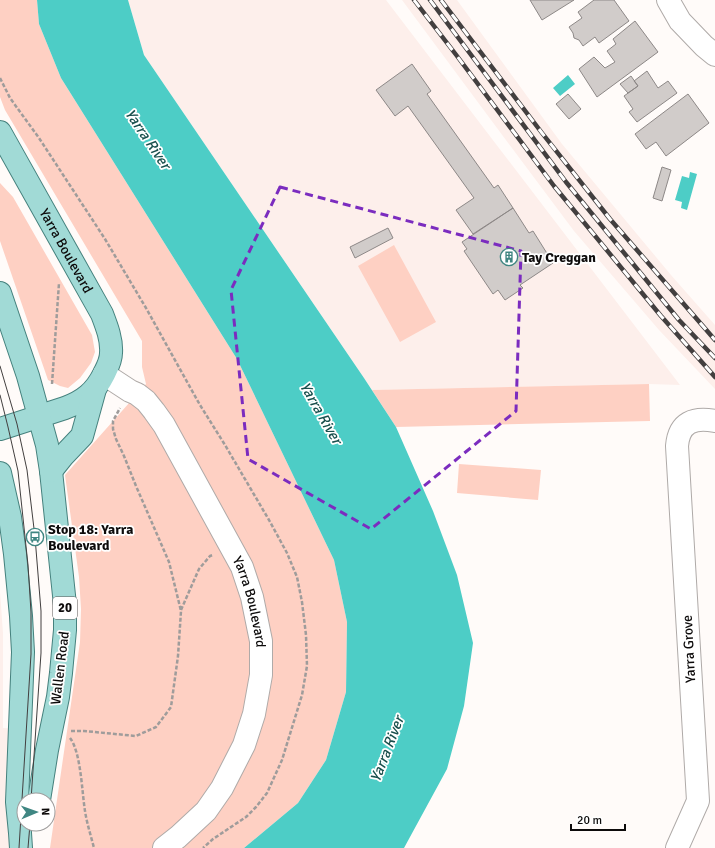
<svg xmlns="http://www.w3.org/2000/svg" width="715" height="848" viewBox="0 0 715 848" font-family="Signika,sans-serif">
<rect width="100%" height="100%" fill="#fffbf9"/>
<path fill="#fdefeb" d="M 128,0 L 386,0 L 680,385 L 649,384 L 372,390 L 364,378 L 144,55 Z
M 402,0 L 457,0 L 562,144 L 671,275 L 715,325 L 715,389 L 659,330 L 574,231 L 497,128 Z
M 0,592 L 3,633 L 3,728 L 24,729 L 22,848 L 0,848 Z"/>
<path fill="#fed0c3" d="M 0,0 L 37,0 L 39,24 L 61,78 L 237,359 L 334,560 L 347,622 L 346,692 L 326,760 L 298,803 L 244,848 L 50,848 L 80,642 L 81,609 L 79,577 L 65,475 L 146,384 L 142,367 L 142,341 L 5,110 L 0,97 Z
M 0,183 L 13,197 L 92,335 L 95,352 L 91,363 L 80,378 L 68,388 L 60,386 L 48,380 L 0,241 Z
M 394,245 L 436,322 L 400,342 L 358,266 Z
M 649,384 L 650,421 L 396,427 L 372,390 Z
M 459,464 L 541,470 L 538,500 L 457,493 Z"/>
<path fill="#4dcdc6" d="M 37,0 L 128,0 L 144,55 L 364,378 L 396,427 L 433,511 L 457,575 L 473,643 L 464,706 L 447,769 L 404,848 L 244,848 L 298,803 L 326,760 L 346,692 L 347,622 L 334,560 L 237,359 L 61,78 L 39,24 Z
M 568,75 L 575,84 L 560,96 L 553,88 Z
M 690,172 L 697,174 L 687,210 L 681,208 L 682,202 L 675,200 L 682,176 L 689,178 Z"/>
<path fill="#d1ccca" stroke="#8d8887" d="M 530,0 L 574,0 L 542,20 Z
M 594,0 L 614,0 L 629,21 L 599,43 L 595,37 L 583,46 L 579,40 L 574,38 L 573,33 L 569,27 L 582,18 L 578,12 Z
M 635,21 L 658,52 L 597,97 L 579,69 L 594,57 L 605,68 L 615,62 L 607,51 L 616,44 L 613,39 Z
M 412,64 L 431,91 L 427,94 L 494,188 L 498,185 L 513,208 L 473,234 L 456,210 L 474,198 L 408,106 L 395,116 L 376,90 Z
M 647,71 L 658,88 L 668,81 L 677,93 L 637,122 L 629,112 L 633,109 L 624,96 L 638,86 L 634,81 Z
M 631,76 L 638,86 L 628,93 L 620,84 Z
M 568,94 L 581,109 L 569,119 L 556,104 Z
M 688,94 L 709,123 L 666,156 L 656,142 L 646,149 L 635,134 Z
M 662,167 L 671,170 L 662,201 L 653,198 Z
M 513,208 L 529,233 L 533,231 L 553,263 L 520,285 L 523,288 L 505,300 L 498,290 L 493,294 L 464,251 L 467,249 L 462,242 Z
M 388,228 L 393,238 L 355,258 L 350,247 Z"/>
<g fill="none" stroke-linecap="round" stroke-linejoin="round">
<defs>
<g id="minor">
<path d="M 668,0 L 680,21 L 704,46 L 715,55"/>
<path id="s1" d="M 104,374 L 130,391 L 137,394 L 146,401 L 154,411 L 164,425 L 242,567 L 252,597 L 261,641 L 261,675 L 254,714 L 244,745 L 222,788 L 206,811 L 178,837 L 164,848"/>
<path d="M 677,848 L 698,801 L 677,446 C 679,422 694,417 715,421"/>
</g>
<g id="major">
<path id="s2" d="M 0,132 L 102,314 C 107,327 112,340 111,353 C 111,361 107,368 104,374 C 95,392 84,401 65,408 L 0,429"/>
<path d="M 0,293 L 28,376 L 47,445 L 51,471 L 65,605 L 65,630 L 61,673 L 58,697 L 47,750 L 39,800"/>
<path d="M 51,471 L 63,456 L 82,436 L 95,389"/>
<path d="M 0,473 L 10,517 L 15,554 L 21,616 L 23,652 L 17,802 L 20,833 L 21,848"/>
</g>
</defs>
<use href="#minor" stroke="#afaaa8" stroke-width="24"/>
<use href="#major" stroke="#45817d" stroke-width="24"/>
<path stroke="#9f9c9b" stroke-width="2.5" stroke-dasharray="4 2" stroke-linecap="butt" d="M 0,78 L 10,98 L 39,138 L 105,239 L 146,308 L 200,405 L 225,445 L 269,520 L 287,553 L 297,577 L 302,602 L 306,635 L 307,666 L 302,695 L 282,760 L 267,793 L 256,807 L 246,817 L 213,839 L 203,848
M 52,384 L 59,283
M 181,610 L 199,569 L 210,556 L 213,555
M 71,731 L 84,731 L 136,736 L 156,727 L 171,707 L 178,656 L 181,611 L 169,562 L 136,486 L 124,456 L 116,439 L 113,429 L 113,421 L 120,408
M 70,738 C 81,752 82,793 85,811 C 87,824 91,836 94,848"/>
<use href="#minor" stroke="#fff" stroke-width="22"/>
<use href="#major" stroke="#a1dad6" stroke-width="22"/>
<path stroke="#423f3f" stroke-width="1" d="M 0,366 L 17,424 L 27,470 L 35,537 L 41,611 L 41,653 L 31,800
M 0,395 L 8,427 L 18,471 L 28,565 L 31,612 L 31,654 L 19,848
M 28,848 L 30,824"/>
<defs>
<path id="rail" d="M 414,0 L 457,56 L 554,186 L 661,316 L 715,377
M 430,0 L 566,182 L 679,320 L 715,358
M 441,0 L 542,133 L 610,219 L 715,340"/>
</defs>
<use href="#rail" stroke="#423f3f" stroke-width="4.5"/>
<use href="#rail" stroke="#fff" stroke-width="3" stroke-dasharray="9" stroke-linecap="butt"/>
</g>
<path fill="none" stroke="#7b2cbf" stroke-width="3" stroke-dasharray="8 5" stroke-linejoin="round" d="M 280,187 L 521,251 L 516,411 L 371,529 L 248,459 L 231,290 Z"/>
<defs>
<symbol id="building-ring" viewBox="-11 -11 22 22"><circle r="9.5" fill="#fff" stroke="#3f8682" stroke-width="1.5"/><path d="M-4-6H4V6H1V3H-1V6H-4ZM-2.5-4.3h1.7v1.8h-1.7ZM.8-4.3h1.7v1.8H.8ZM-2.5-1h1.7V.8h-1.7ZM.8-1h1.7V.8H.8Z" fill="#3f8682"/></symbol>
<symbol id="bus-ring" viewBox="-11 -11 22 22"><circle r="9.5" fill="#fff" stroke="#3f8682" stroke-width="1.5"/><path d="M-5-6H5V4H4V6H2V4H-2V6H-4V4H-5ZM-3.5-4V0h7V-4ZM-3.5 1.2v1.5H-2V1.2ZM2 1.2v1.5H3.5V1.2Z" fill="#3f8682"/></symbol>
</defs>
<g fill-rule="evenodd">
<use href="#building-ring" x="499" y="247" width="20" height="20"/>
<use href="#bus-ring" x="25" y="527" width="20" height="20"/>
</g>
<g text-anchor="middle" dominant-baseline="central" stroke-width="3.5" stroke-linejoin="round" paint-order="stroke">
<rect fill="#fff" stroke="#565454" stroke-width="1" x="53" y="597" width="24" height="22" rx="3"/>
<g font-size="13" font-weight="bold" fill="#0d0b0b">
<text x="65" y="608">20</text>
</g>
<g font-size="14" fill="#0d0b0b" stroke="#fff">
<text stroke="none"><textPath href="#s2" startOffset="136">Yarra Boulevard</textPath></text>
<text stroke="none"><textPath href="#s1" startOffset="278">Yarra Boulevard</textPath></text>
<text transform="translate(689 649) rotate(-93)">Yarra Grove</text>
<text transform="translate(60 668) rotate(-83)">Wallen Road</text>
</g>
<g font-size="14" font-weight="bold" fill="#0d0b0b" stroke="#fff" text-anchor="start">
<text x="522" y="257">Tay Creggan</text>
<text x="48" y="529">Stop 18: Yarra<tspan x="48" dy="16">Boulevard</tspan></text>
</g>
<g font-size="15" font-style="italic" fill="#19504d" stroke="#fff">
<text transform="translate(148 139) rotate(56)">Yarra River</text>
<text transform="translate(321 413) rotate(60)">Yarra River</text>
<text transform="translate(387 749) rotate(-69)">Yarra River</text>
</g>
</g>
<g transform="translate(36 812) rotate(88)"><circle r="19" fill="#ffffff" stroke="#9e9d9d"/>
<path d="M0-3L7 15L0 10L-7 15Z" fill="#3f8682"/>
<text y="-6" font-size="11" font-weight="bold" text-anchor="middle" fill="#0d0b0b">N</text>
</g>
<path d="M571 824v6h54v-6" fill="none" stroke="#0d0b0b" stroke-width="2"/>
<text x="577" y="824" font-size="12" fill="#0d0b0b" stroke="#ffffff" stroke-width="3" paint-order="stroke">20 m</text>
</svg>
